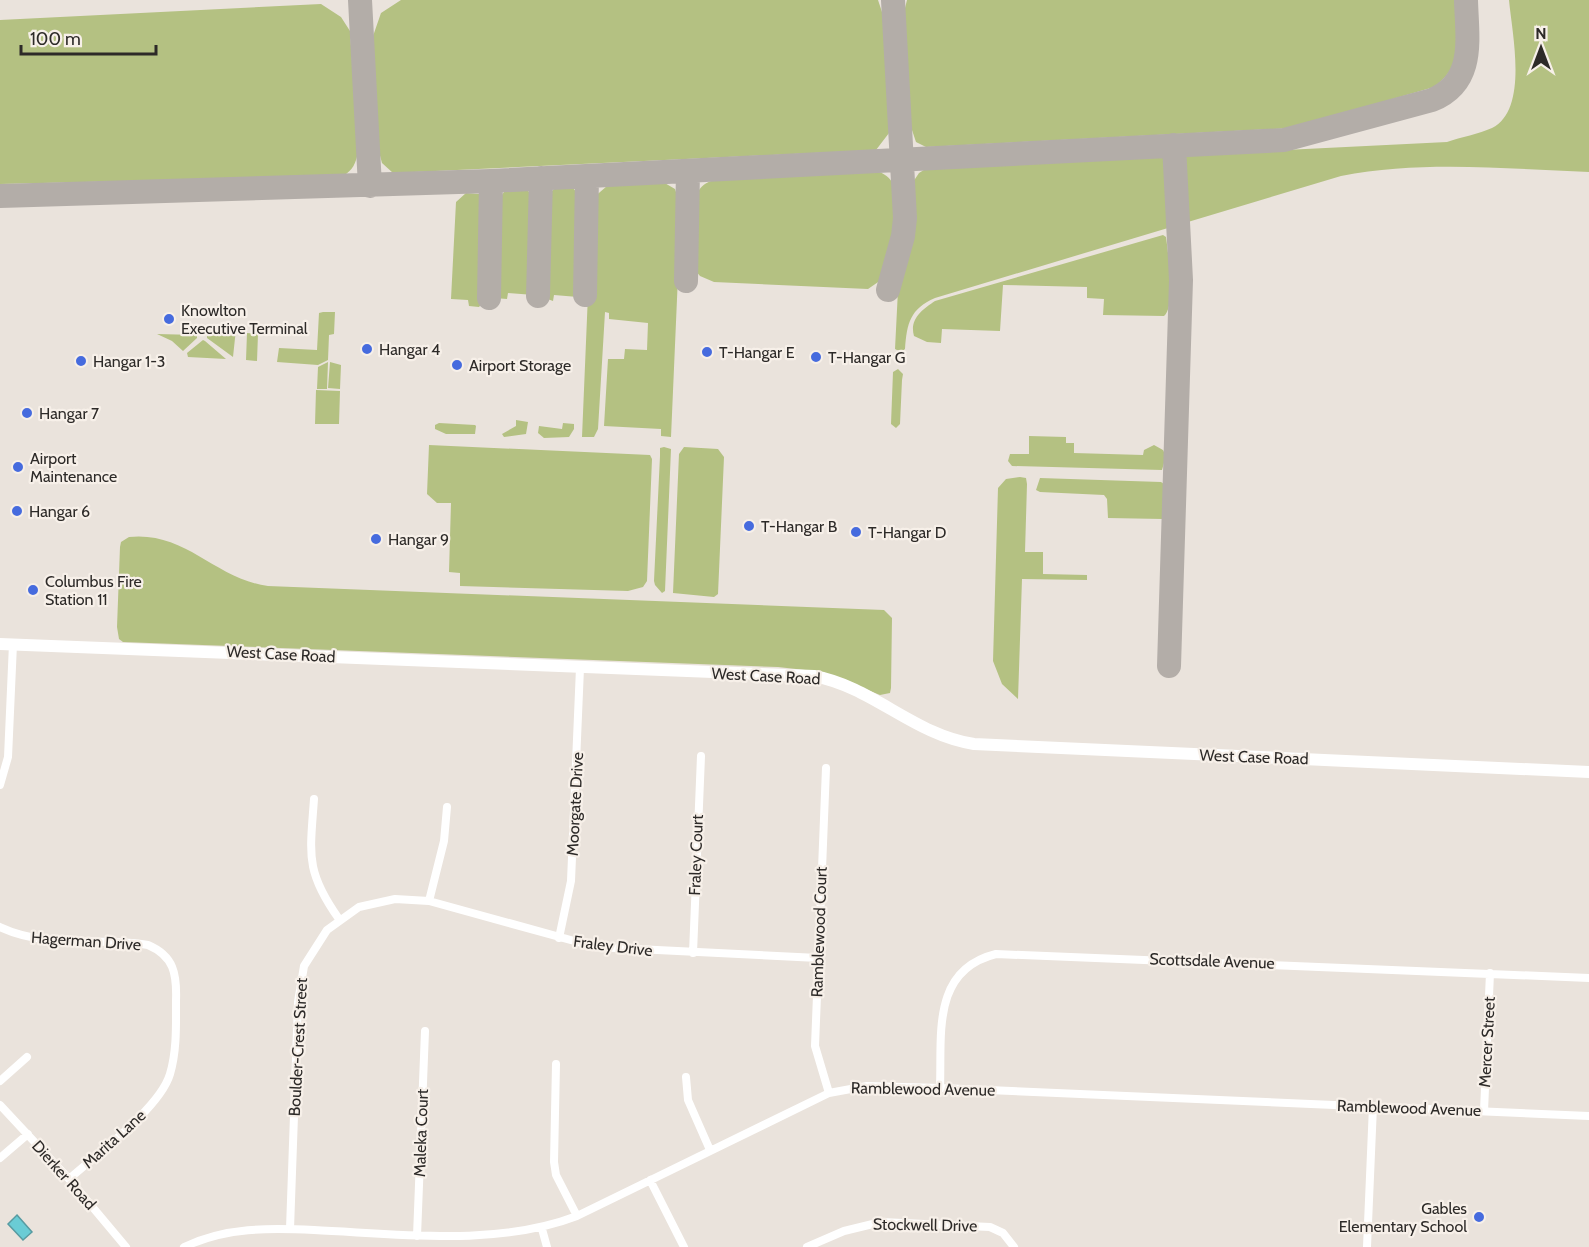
<svg xmlns="http://www.w3.org/2000/svg" width="1589" height="1247" viewBox="0 0 1589 1247" font-family="Cabin,sans-serif">
<rect width="100%" height="100%" fill="#eae3dc"/>
<path fill="#b4c182" d="M 401,0 L 878,0 L 884,18 L 889,133 L 876,150 L 393,173 L 382,163 L 379,152 L 372,39 L 381,13 Z
M 907,0 L 1455,0 C 1457,37 1467,62 1434,87 L 1293,128 L 926,147 L 916,142 L 911,127 L 904,12 Z
M 1509,0 L 1589,0 L 1589,172 C 1507,169 1423,160 1341,176 L 935,298 C 910,309 907,323 905,349 L 901,352 L 895,349 L 898,290 L 913,223 L 911,185 L 919,173 L 927,168 L 1447,142 C 1461,137 1479,134 1492,128 C 1529,109 1512,34 1509,0 Z
M 321,4 L 341,17 L 350,31 L 358,152 C 356,163 353,170 343,176 L 0,184 L 0,20 Z
M 876,171 C 916,181 891,251 884,278 L 868,289 L 714,282 L 700,276 L 695,270 C 692,256 691,201 699,190 C 703,184 708,182 714,180 Z
M 663,182 L 675,189 L 681,207 L 671,437 L 661,436 L 661,429 L 604,426 L 608,359 L 624,359 L 625,349 L 647,350 L 648,323 L 609,319 L 609,313 L 605,312 L 598,429 L 594,437 L 582,437 L 592,199 L 607,186 Z
M 555,188 L 573,188 L 583,200 L 581,292 L 578,297 L 554,295 L 553,301 L 542,297 L 546,202 L 548,195 Z
M 526,190 L 533,194 L 536,202 L 534,295 L 508,293 L 507,299 L 494,298 L 497,202 L 504,192 Z
M 466,193 L 479,194 L 486,206 L 483,302 L 479,307 L 469,306 L 468,300 L 451,299 L 456,202 Z
M 1163,235 L 1166,237 C 1168,252 1176,306 1164,316 L 1103,315 L 1104,299 L 1087,298 L 1087,287 L 1003,285 L 1000,331 L 942,329 L 941,343 L 927,342 L 914,336 C 909,319 923,309 935,301 Z
M 323,312 L 335,312 L 334,334 L 329,335 L 328,360 L 318,365 L 277,362 L 279,348 L 317,350 L 319,313 Z
M 219,327 L 236,329 L 233,357 L 207,338 L 207,334 L 219,334 Z
M 247,333 L 258,334 L 257,361 L 246,360 Z
M 157,334 L 197,335 L 197,338 L 183,351 L 172,341 Z
M 203,340 L 205,341 L 226,359 L 188,357 L 187,353 Z
M 328,362 L 327,389 L 317,389 L 318,367 Z
M 330,362 L 341,365 L 340,389 L 328,388 Z
M 898,369 L 903,374 L 902,380 L 900,424 L 896,428 L 891,424 L 893,372 Z
M 316,390 L 340,391 L 339,424 L 315,424 Z
M 516,420 L 528,422 L 526,434 L 504,437 L 502,434 L 516,426 Z
M 439,423 L 475,425 L 476,426 L 475,434 L 446,434 L 435,429 L 435,425 Z
M 563,423 L 574,424 L 574,429 L 569,437 L 544,438 L 538,433 L 539,426 L 562,429 Z
M 1029,436 L 1066,437 L 1066,443 L 1074,443 L 1074,453 L 1143,455 L 1144,450 L 1154,445 L 1163,450 L 1166,456 L 1162,470 L 1012,466 L 1008,461 L 1010,454 L 1029,454 Z
M 429,445 L 650,455 L 652,459 L 647,581 L 643,587 L 628,591 L 460,586 L 460,573 L 449,572 L 451,503 L 437,503 L 427,494 Z
M 664,447 L 671,449 L 665,591 L 662,593 L 655,585 L 654,581 L 660,456 L 660,448 Z
M 684,447 L 718,449 L 724,457 L 718,594 L 714,597 L 673,593 L 679,454 Z
M 1020,477 L 1026,478 L 1027,484 L 1025,552 L 1043,552 L 1043,574 L 1087,575 L 1087,580 L 1022,579 L 1018,699 L 1002,684 L 993,661 L 998,488 L 1006,479 Z
M 1040,478 L 1161,482 L 1164,484 L 1163,519 L 1108,518 L 1107,499 L 1104,495 L 1040,492 L 1036,490 Z
M 129,537 C 186,531 215,579 268,586 L 884,610 L 892,618 L 891,688 L 890,693 L 880,695 L 823,672 L 778,667 L 123,642 L 119,639 L 117,627 L 120,547 L 121,542 Z"/>
<path fill="#6accd5" stroke="#589ba1" stroke-width="1.5" d="M 17,1215 L 32,1232 L 23,1240 L 8,1224 Z"/>
<g fill="none" stroke-linecap="round" stroke-linejoin="round">
<path stroke="#b3ada8" stroke-width="24" d="M 360,0 L 370,186
M 0,196 L 491,181 L 1284,140 L 1432,100 C 1476,82 1467,39 1466,0
M 686,281 L 688,171
M 888,290 L 903,236 L 905,218 L 893,0
M 585,295 L 587,176
M 538,296 L 541,178
M 489,298 L 491,181
M 1169,666 L 1181,280 L 1174,145"/>
<path stroke="#fff" stroke-width="8" d="M 826,768 L 815,1046 L 829,1093
M 0,785 L 8,757 L 13,644
M 314,799 C 310,855 305,871 339,919
M 429,901 L 444,841 L 447,807
M 0,927 C 47,949 99,937 148,945 C 174,956 177,974 176,1001 C 176,1024 177,1051 170,1074 C 160,1108 97,1154 69,1179
M 559,938 L 571,881 L 580,668
M 693,953 L 701,756
M 556,1064 L 554,1162 L 556,1175 L 577,1216
M 686,1077 L 688,1100 L 710,1150
M 0,1081 L 27,1057
M 940,1088 C 942,1035 931,970 996,954 L 1589,978
M 0,1105 L 69,1179 L 126,1247
M 1484,1111 L 1490,973
M 0,1158 L 28,1134
M 650,1180 L 684,1247
M 290,1229 L 298,1002 L 304,966 L 327,930 L 359,907 L 395,899 L 429,901 L 596,947 L 818,958
M 542,1229 L 547,1247
M 417,1236 L 425,1031
M 184,1247 C 226,1227 269,1228 314,1230 C 400,1234 496,1247 577,1216 L 829,1093 L 867,1086 L 940,1088 L 1589,1116
M 807,1247 L 844,1231 L 881,1222 L 990,1227 L 1003,1233 L 1014,1247
M 1367,1247 L 1373,1106"/>
<path stroke="#fff" stroke-width="12" d="M 0,644 L 814,676 C 873,687 914,735 974,744 L 1589,772"/>
</g>
<g fill="#466bde" stroke="#f7f0e9" stroke-width="2">
<circle cx="169" cy="319" r="6"/>
<circle cx="367" cy="349" r="6"/>
<circle cx="707" cy="352" r="6"/>
<circle cx="816" cy="357" r="6"/>
<circle cx="81" cy="361" r="6"/>
<circle cx="457" cy="365" r="6"/>
<circle cx="27" cy="413" r="6"/>
<circle cx="18" cy="467" r="6"/>
<circle cx="17" cy="511" r="6"/>
<circle cx="749" cy="526" r="6"/>
<circle cx="856" cy="532" r="6"/>
<circle cx="376" cy="539" r="6"/>
<circle cx="33" cy="590" r="6"/>
<circle cx="1479" cy="1217" r="6"/>
</g>
<g text-anchor="middle" dominant-baseline="central" stroke-width="4.5" stroke-linejoin="round" paint-order="stroke">
<g font-size="16" fill="#2d2a28" stroke="#f7f0e9" text-anchor="start">
<text x="181" y="310">Knowlton<tspan x="181" dy="18">Executive Terminal</tspan></text>
<text x="379" y="349">Hangar 4</text>
<text x="719" y="352">T-Hangar E</text>
<text x="828" y="357">T-Hangar G</text>
<text x="93" y="361">Hangar 1-3</text>
<text x="469" y="365">Airport Storage</text>
<text x="39" y="413">Hangar 7</text>
<text x="30" y="458">Airport<tspan x="30" dy="18">Maintenance</tspan></text>
<text x="29" y="511">Hangar 6</text>
<text x="761" y="526">T-Hangar B</text>
<text x="868" y="532">T-Hangar D</text>
<text x="388" y="539">Hangar 9</text>
<text x="45" y="581">Columbus Fire<tspan x="45" dy="18">Station 11</tspan></text>
<text x="1467" y="1208" text-anchor="end">Gables<tspan x="1467" dy="18">Elementary School</tspan></text>
</g>
<g font-size="16" fill="#2d2a28" stroke="#f7f0e9">
<text transform="translate(281 654) rotate(3)">West Case Road</text>
<text transform="translate(766 676) rotate(3)">West Case Road</text>
<text transform="translate(1254 757) rotate(2)">West Case Road</text>
<text transform="translate(575 804) rotate(-87)">Moorgate Drive</text>
<text transform="translate(696 855) rotate(-88)">Fraley Court</text>
<text transform="translate(819 932) rotate(-88)">Ramblewood Court</text>
<text transform="translate(86 941) rotate(4)">Hagerman Drive</text>
<text transform="translate(613 946) rotate(7)">Fraley Drive</text>
<text transform="translate(1212 961) rotate(2)">Scottsdale Avenue</text>
<text transform="translate(1487 1042) rotate(-87)">Mercer Street</text>
<text transform="translate(298 1047) rotate(-87)">Boulder-Crest Street</text>
<text transform="translate(923 1089) rotate(1)">Ramblewood Avenue</text>
<text transform="translate(1409 1108) rotate(2)">Ramblewood Avenue</text>
<text transform="translate(421 1133) rotate(-88)">Maleka Court</text>
<text transform="translate(114 1139) rotate(-42)">Marita Lane</text>
<text transform="translate(64 1175) rotate(48)">Dierker Road</text>
<text transform="translate(925 1225) rotate(1)">Stockwell Drive</text>
</g>
</g>
<g transform="translate(1541 48)" stroke="#f7f0e9" stroke-width="4.5" paint-order="stroke">
<path d="M0-4.5L10 22L0 15L-10 22Z" fill="#2d2a28"/>
<text y="-9" font-size="16" font-weight="bold" text-anchor="middle" fill="#2d2a28">N</text>
</g>
<path d="M21 45v9h135v-9" fill="none" stroke="#2d2a28" stroke-width="3"/>
<text x="30" y="45" font-size="18" fill="#2d2a28" stroke="#f7f0e9" stroke-width="4.5" paint-order="stroke">100 m</text>
</svg>
